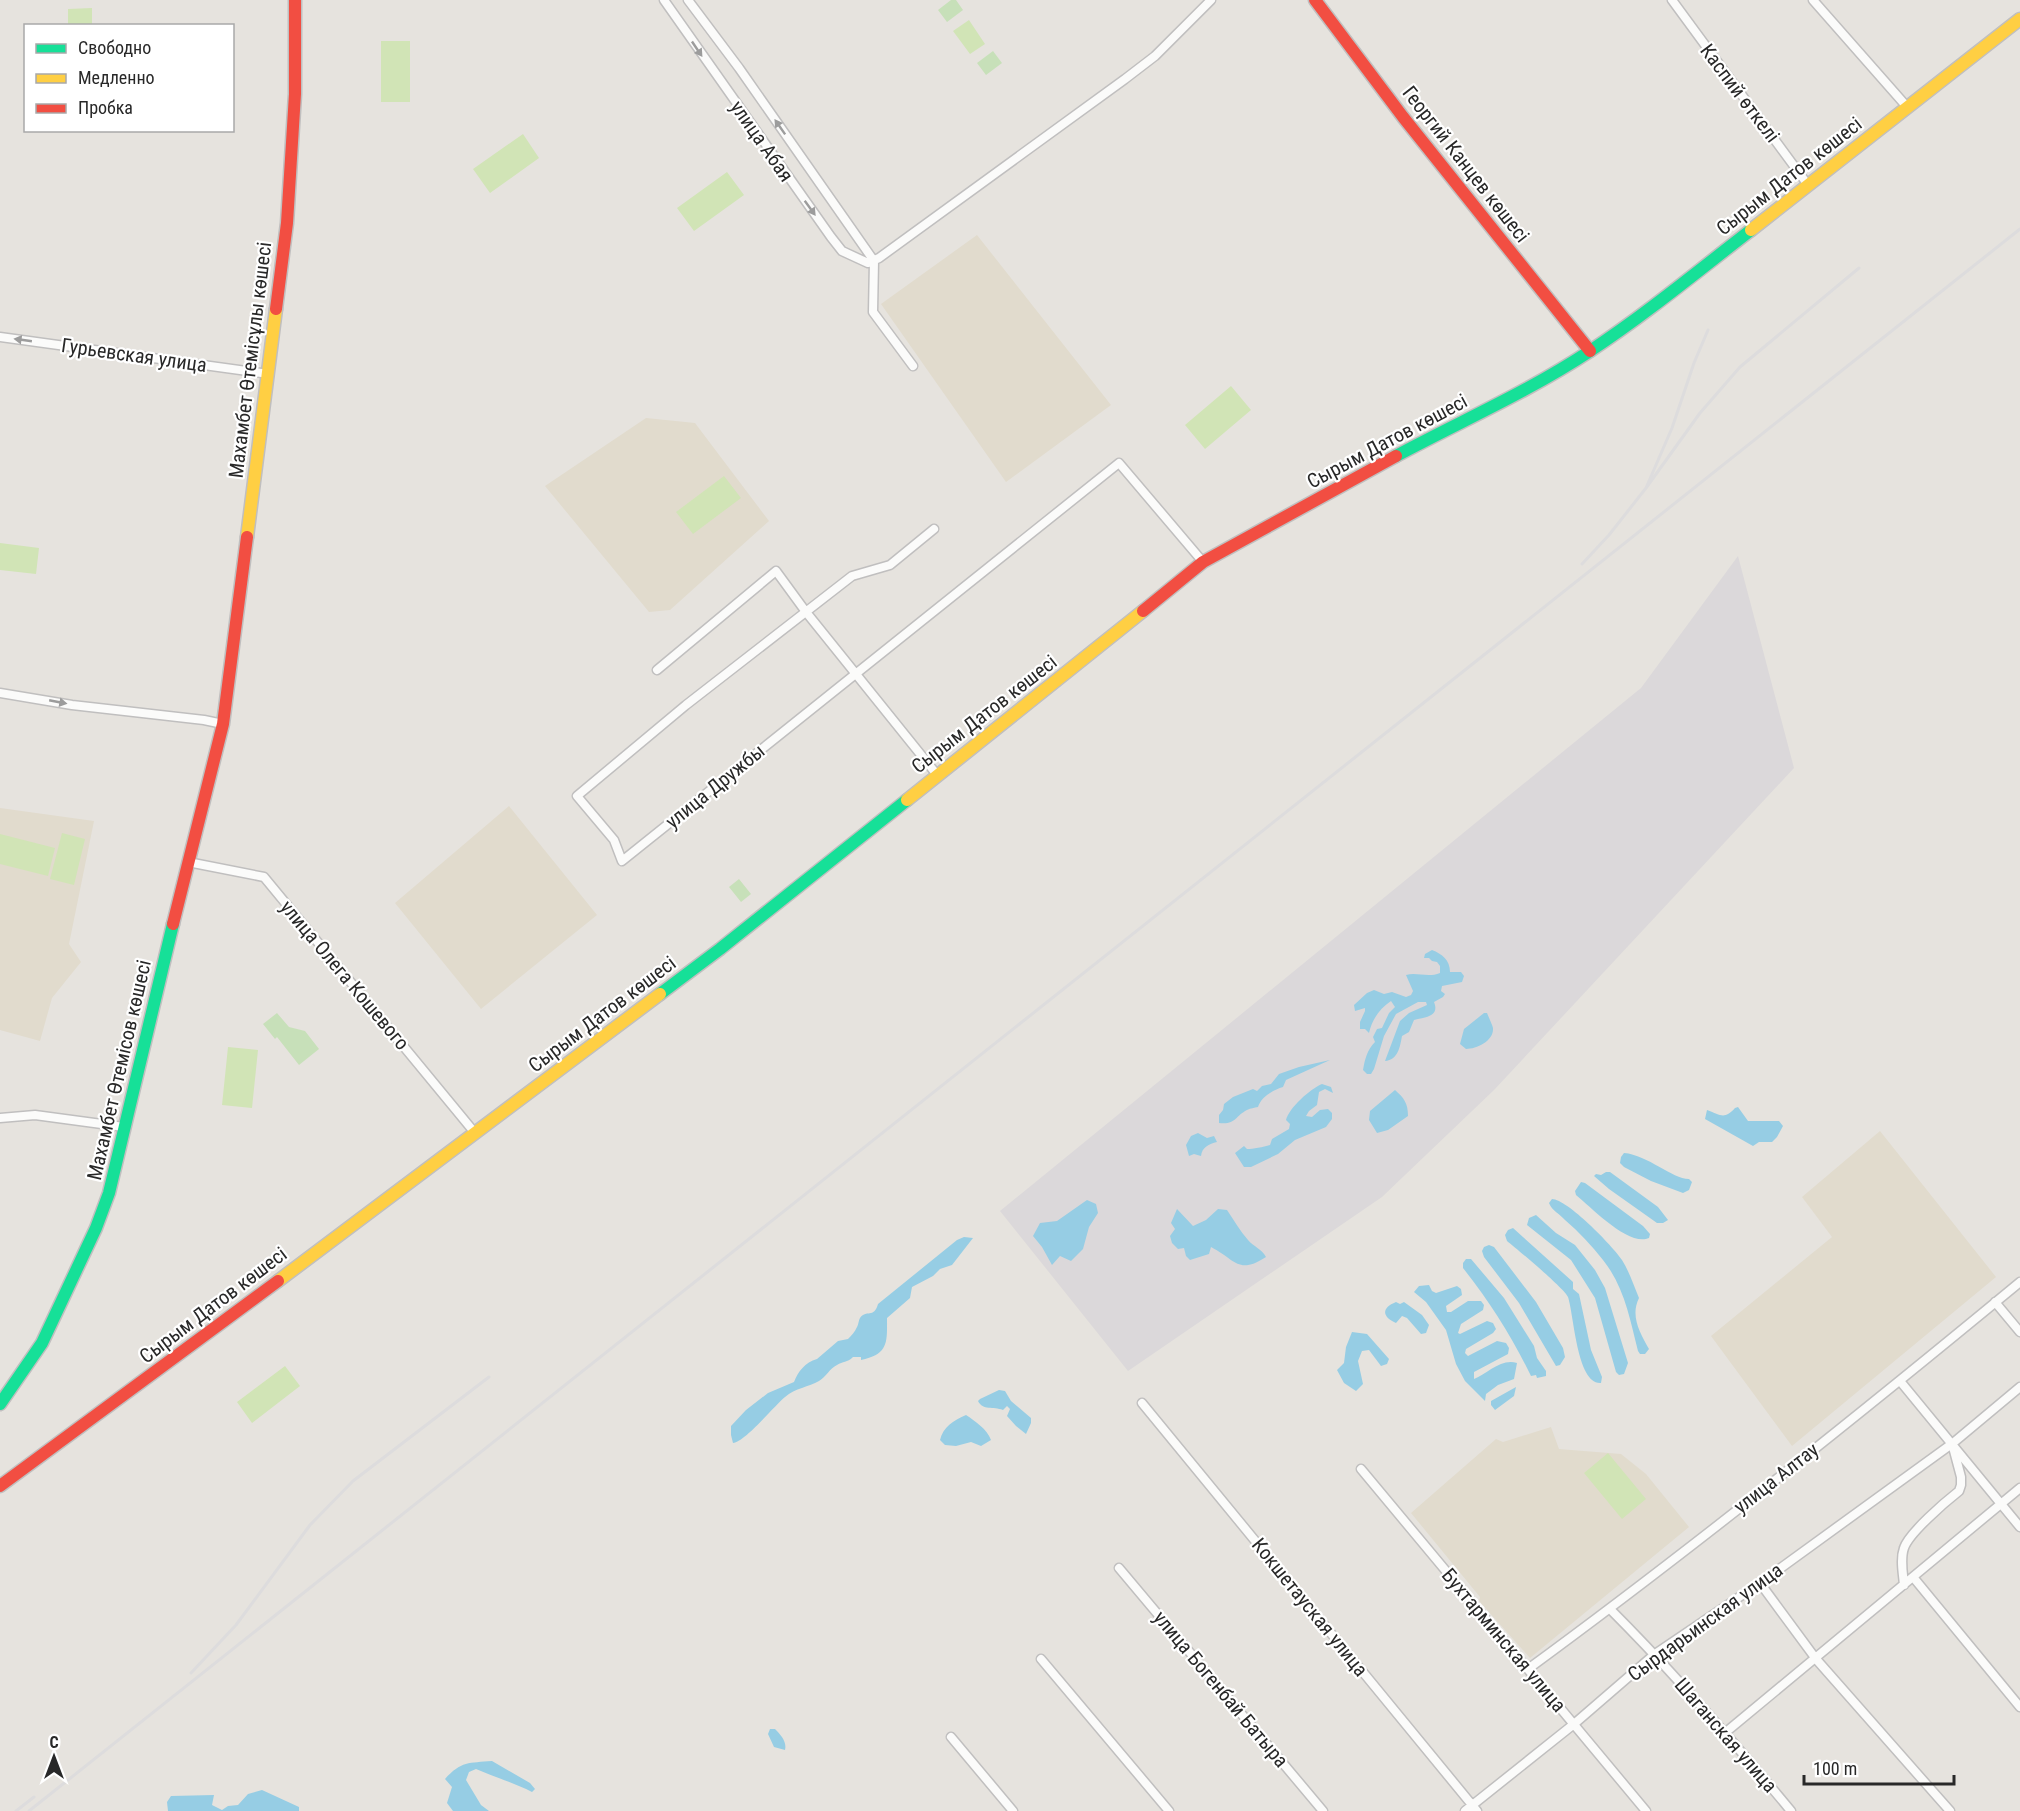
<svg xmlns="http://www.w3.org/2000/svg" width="2020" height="1811" viewBox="0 0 2020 1811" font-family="'Roboto Condensed',sans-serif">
<rect width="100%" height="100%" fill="#e6e3de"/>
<path fill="#dbd8da" d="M 1738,556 L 1794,768 L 1494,1090 L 1382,1197 L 1128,1371 L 1000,1211 L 1641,688 Z"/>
<path fill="#e1dbcd" d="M 977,235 L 1111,405 L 1006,482 L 881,304 Z
M 646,418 L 695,423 L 769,521 L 670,610 L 649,612 L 545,486 Z
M 509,806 L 597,915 L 481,1009 L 395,903 Z
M 0,808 L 94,821 L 69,944 L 81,962 L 52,998 L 40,1041 L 0,1030 Z
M 1880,1131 L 1996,1277 L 1792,1446 L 1711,1336 L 1832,1237 L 1802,1197 Z
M 1551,1427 L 1559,1449 L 1621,1454 L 1646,1474 L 1689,1527 L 1530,1658 L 1479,1601 L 1480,1597 L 1411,1513 L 1496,1439 L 1503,1442 Z"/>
<path fill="#c7e0b9" d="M 951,0 L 956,0 L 963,10 L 947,22 L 938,10 Z
M 993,51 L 1002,63 L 986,75 L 977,63 Z
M 739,879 L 751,894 L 741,902 L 729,887 Z
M 277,1013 L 289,1027 L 305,1031 L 319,1049 L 299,1065 L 277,1037 L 275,1039 L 263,1024 Z"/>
<path fill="#d1e4b6" d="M 92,8 L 92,25 L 68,25 L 68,9 Z
M 969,20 L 985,44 L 970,54 L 953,31 Z
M 381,41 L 410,41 L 410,102 L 381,102 Z
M 523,134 L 539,158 L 490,193 L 473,169 Z
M 727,172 L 744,195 L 694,231 L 677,208 Z
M 1231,386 L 1251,410 L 1205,449 L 1185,425 Z
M 724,476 L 741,498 L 693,534 L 676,512 Z
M 0,543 L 39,548 L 36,574 L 0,570 Z
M 62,833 L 85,839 L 74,885 L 50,879 Z
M 0,834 L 55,848 L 48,876 L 0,864 Z
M 228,1047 L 258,1050 L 252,1108 L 222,1105 Z
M 285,1366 L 300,1386 L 252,1423 L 237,1402 Z
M 1608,1453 L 1646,1499 L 1622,1519 L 1584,1473 Z"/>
<path fill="#96cde4" d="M 1432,950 C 1442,954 1450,960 1450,972 L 1461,972 L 1464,976 L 1462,982 L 1442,986 L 1441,991 L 1445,994 L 1443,997 L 1434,1002 C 1440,1017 1425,1017 1414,1020 L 1409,1032 L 1402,1036 C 1400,1047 1398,1060 1385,1061 L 1400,1021 L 1409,1013 L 1427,1005 L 1426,1002 L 1418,1002 L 1396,1014 L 1384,1036 L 1374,1069 L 1371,1074 L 1367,1074 L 1363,1070 C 1365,1059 1367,1050 1375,1042 L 1373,1037 L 1377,1029 L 1382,1028 L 1389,1013 L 1395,1007 L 1391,1001 C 1379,1009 1372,1020 1369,1033 L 1365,1029 L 1360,1029 L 1360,1022 L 1365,1011 L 1365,1008 L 1355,1011 L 1354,1005 L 1367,993 L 1374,990 L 1384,994 L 1392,992 L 1406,997 L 1411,995 L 1413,991 L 1406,975 C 1417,972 1428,978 1440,973 L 1440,966 L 1437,962 L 1432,961 L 1429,958 L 1424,958 L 1425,954 Z
M 1484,1013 L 1487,1013 C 1489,1018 1492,1024 1493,1028 C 1494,1041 1477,1049 1466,1049 L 1460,1044 L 1464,1029 Z
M 1330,1060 L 1286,1080 L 1283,1087 C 1273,1090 1261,1097 1258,1107 C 1254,1108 1251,1108 1247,1110 C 1235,1116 1236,1125 1219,1123 L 1219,1115 L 1223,1110 L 1224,1104 L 1233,1097 L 1253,1089 L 1257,1091 L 1262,1086 L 1271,1084 L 1279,1074 L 1299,1067 Z
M 1322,1084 L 1331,1087 L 1333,1093 L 1325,1089 L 1319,1092 L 1317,1105 L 1309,1111 L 1306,1116 L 1312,1117 L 1320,1110 L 1328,1109 L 1332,1113 L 1332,1119 L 1326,1127 L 1295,1140 L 1278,1154 L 1251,1167 L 1244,1167 L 1235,1153 L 1244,1146 L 1247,1149 C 1253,1149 1263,1147 1270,1145 L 1272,1139 L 1289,1129 L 1290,1124 L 1286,1120 C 1289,1108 1310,1089 1322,1084 Z
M 1395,1090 C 1404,1098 1408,1103 1408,1116 L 1388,1130 L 1377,1133 L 1369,1120 L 1370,1111 Z
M 1738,1107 L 1748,1121 L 1779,1121 L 1783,1126 L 1777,1137 L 1772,1142 L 1759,1142 L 1753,1146 L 1705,1119 L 1707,1110 C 1721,1115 1724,1120 1735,1108 Z
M 1198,1133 L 1207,1138 L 1214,1136 L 1217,1142 C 1209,1144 1202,1147 1201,1156 L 1194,1154 L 1189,1156 L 1186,1145 L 1191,1136 Z
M 1624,1153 C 1648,1155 1672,1179 1689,1179 L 1692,1182 L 1689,1190 L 1683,1193 L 1651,1181 L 1624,1167 L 1620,1163 L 1621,1157 Z
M 1606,1172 L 1610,1172 L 1658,1207 L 1668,1220 L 1663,1223 L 1657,1223 L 1609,1189 L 1594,1176 L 1596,1174 L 1601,1175 Z
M 1581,1182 L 1585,1183 L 1643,1226 L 1650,1234 L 1649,1238 C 1629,1247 1592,1208 1576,1195 L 1575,1191 Z
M 1552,1199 C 1567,1199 1613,1246 1622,1260 C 1629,1271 1634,1286 1639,1298 C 1630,1316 1640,1333 1649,1349 L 1645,1354 L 1640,1354 L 1638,1351 C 1630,1319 1624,1286 1603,1260 C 1592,1246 1579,1232 1565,1220 C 1560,1214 1552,1211 1549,1203 Z
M 1087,1200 L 1096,1204 L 1098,1213 L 1089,1227 L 1083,1249 L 1071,1261 L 1060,1256 L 1052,1265 L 1042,1247 L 1033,1236 L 1040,1223 L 1057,1221 Z
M 1177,1209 L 1193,1226 L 1206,1220 L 1218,1209 L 1227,1210 C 1234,1220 1240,1231 1248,1240 C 1254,1247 1262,1249 1266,1257 C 1238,1275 1236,1260 1211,1247 L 1209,1254 L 1190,1260 L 1186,1256 L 1184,1248 L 1178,1249 L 1172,1243 L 1170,1236 L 1175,1229 L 1171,1223 Z
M 1536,1215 L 1556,1233 L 1575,1245 L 1595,1270 L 1605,1288 L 1628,1363 L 1624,1374 L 1619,1375 L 1616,1372 L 1595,1298 L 1571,1260 L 1527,1225 L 1529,1218 Z
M 1513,1228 L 1573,1282 L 1573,1289 L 1579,1294 L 1591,1350 L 1602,1377 L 1601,1383 C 1577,1385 1574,1315 1568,1297 C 1565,1289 1517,1249 1507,1241 L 1505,1235 L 1508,1230 Z
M 964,1237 L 973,1238 L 952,1265 L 940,1269 L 933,1276 L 912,1287 L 910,1298 L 887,1318 C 887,1342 889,1354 861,1360 L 861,1357 L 853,1357 C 847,1363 843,1361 837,1365 C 830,1368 826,1377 819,1381 C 809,1387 795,1388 785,1397 C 774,1406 745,1442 733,1443 L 731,1435 L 731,1426 L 746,1410 L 768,1393 L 794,1382 C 798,1372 805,1362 817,1359 L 838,1341 L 848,1339 C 851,1336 855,1332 857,1327 C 858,1326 859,1319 860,1318 C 866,1309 874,1319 878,1304 L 957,1240 Z
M 1489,1245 L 1494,1247 L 1536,1302 L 1563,1348 L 1565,1357 L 1560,1365 L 1556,1366 L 1519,1303 L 1484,1257 L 1482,1251 L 1484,1247 Z
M 1466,1259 L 1471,1259 L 1504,1298 L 1534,1346 L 1537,1358 L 1546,1371 L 1546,1376 L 1537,1378 L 1536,1375 L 1531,1376 C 1512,1337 1490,1302 1463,1268 L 1463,1263 Z
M 1429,1285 L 1432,1291 L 1436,1293 L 1457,1286 L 1461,1289 L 1462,1295 L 1446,1306 L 1447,1312 L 1451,1312 L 1468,1301 L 1481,1301 L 1484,1305 L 1483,1310 L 1461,1324 L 1458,1333 L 1460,1334 L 1487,1321 L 1493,1323 L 1496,1329 L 1493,1333 L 1466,1349 L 1465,1353 L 1468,1356 L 1497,1341 L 1506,1343 L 1509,1348 L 1508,1354 L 1474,1372 L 1474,1379 C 1487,1374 1501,1358 1517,1363 L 1514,1379 L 1498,1385 L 1486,1394 L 1485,1401 L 1465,1381 L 1456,1364 L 1446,1330 L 1426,1302 L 1414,1292 L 1419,1286 Z
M 1396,1302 L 1400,1304 L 1404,1302 L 1422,1315 L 1429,1325 L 1426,1333 L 1421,1334 L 1407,1318 L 1402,1316 L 1396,1323 C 1382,1317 1381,1308 1396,1302 Z
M 1352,1332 L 1367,1334 L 1389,1359 L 1387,1364 L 1381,1366 L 1369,1350 L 1362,1351 L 1358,1361 L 1363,1384 L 1356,1391 L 1344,1383 L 1337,1370 L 1344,1363 L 1346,1347 Z
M 1516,1387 L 1514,1396 L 1495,1410 L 1491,1405 L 1491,1401 Z
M 999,1390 L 1005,1391 L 1011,1401 L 1031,1418 L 1031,1423 L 1026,1434 L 1016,1426 L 1007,1416 L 1010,1409 L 1007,1406 L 1003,1410 C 993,1406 983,1411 978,1401 L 980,1399 Z
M 966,1415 C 975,1421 987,1429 991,1440 L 981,1446 L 971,1442 L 956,1446 L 945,1445 L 940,1440 C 943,1427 954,1420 966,1415 Z
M 770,1729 L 775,1729 C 781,1735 787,1742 785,1750 L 774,1747 L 768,1734 Z
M 492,1761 L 530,1783 L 535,1789 L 532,1792 C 514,1783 495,1777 476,1769 L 469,1772 L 466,1780 L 481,1805 L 489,1811 L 453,1811 L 447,1803 L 452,1787 L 445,1779 C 461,1761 469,1763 492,1761 Z
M 262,1790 L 299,1807 L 299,1811 L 168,1811 L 167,1802 L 171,1796 L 214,1795 L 212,1805 L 222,1810 L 228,1806 L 238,1805 L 248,1794 Z"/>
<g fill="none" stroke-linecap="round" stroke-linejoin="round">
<defs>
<path id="street" d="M 664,0 L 831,237 L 842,251 L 868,263 L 879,258 L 1125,79 L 1155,56 L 1211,0
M 688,0 L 739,68 L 874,261 L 873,312 L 913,366
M 1672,0 L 1808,185
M 1813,0 L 1908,108
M 0,337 L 269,374
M 934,529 L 890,565 L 852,576 L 686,705 L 577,796 L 614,840 L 622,861 L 1119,463 L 1203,562
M 657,670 L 776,571 L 806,612 L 938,776
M 0,693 L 72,705 L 204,720 L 223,724
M 188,862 L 264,877 L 475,1133
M 0,1118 L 35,1115 L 124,1127
M 1995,1302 L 2020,1332
M 1900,1381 L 2020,1527
M 1142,1403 L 1477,1811
M 1361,1469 L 1646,1811
M 1119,1568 L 1323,1811
M 1913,1577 L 2020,1707
M 1760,1583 L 1816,1659 L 1950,1811
M 1904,1585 C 1903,1573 1900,1559 1904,1548 C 1909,1533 1945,1502 1959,1491 L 1961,1485 L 1961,1477 L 1953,1447
M 1610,1609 C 1674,1673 1733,1741 1791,1811
M 1041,1659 L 1169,1811
M 1528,1669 C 1696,1546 1859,1415 2020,1282
M 1726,1732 L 2020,1488
M 951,1737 L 1013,1811
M 1465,1811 L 1574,1724 L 1655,1654 L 1760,1583 L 1953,1443 L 2020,1387"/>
<path id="fast" d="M 1396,456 C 1461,421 1528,392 1590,351 C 1646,314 1698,271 1751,230
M 660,994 L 720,949 L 907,800
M 0,1404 L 42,1343 L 96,1228 L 109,1193 L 173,924"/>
<path id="slow" d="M 1751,230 L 2020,19
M 247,537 L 276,309
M 907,800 L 1143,611
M 278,1281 L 660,994"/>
<path id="jam" d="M 1315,0 L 1403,117 L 1590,351
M 276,309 L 287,223 L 295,94 L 295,0
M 1143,611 L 1203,562 L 1396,456
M 173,924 L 223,724 L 247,537
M 0,1486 L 278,1281"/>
</defs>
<use href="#street" stroke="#c0bfbf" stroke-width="11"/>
<use href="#fast" stroke="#c0bfbf" stroke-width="15"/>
<use href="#slow" stroke="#c0bfbf" stroke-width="15"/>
<use href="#jam" stroke="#c0bfbf" stroke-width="15"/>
<use href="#street" stroke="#fbfbfa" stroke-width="8"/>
<use href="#fast" stroke="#16e098" stroke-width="12"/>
<use href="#slow" stroke="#ffcf43" stroke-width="12"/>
<use href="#jam" stroke="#f24e42" stroke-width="12"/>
<path stroke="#dddcdd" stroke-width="3" d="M 1708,330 L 1694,363 L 1672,428 L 1646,488 L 1700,413 L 1740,367 L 1859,268
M 1582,564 L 1609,535 L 1646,488
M 191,1673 L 236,1625 L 310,1525 L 353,1481 L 489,1377
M 16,1811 L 34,1797
M 29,1811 L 2020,229"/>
</g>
<defs><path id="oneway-solid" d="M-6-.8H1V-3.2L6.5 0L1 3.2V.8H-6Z" transform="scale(1.5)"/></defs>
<g fill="#9c9c9c">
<use href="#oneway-solid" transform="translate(697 49) rotate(56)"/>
<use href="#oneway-solid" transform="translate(780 127) rotate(-125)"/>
<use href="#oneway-solid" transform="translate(810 208) rotate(54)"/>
<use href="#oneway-solid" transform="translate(23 340) rotate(-172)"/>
<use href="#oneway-solid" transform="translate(58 702) rotate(11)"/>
</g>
<g text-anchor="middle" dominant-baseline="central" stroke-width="4.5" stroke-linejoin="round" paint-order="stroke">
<g font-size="20" fill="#282828" stroke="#fff">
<text transform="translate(1740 93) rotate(53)">Каспий өткелі</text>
<text transform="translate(762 141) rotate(55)">улица Абая</text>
<text transform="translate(1466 164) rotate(52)">Георгий Канцев көшесі</text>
<text transform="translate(1789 176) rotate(-38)">Сырым Датов көшесі</text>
<text transform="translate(134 355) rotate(8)">Гурьевская улица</text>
<text transform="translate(250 360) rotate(-83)">Махамбет Өтемісұлы көшесі</text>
<text transform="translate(1387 441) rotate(-28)">Сырым Датов көшесі</text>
<text transform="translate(984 714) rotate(-38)">Сырым Датов көшесі</text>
<text transform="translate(715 786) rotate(-39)">улица Дружбы</text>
<text transform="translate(345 975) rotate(50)">улица Олега Кошевого</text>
<text transform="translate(602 1014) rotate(-37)">Сырым Датов көшесі</text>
<text transform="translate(119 1070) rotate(-77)">Махамбет Өтемісов көшесі</text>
<text transform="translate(213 1305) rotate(-37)">Сырым Датов көшесі</text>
<text transform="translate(1776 1478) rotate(-38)">улица Алтау</text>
<text transform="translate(1310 1607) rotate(51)">Кокшетауская улица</text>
<text transform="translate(1705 1622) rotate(-36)">Сырдарьинская улица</text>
<text transform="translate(1504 1640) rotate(50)">Бухтарминская улица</text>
<text transform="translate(1221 1689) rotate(50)">улица Богенбай Батыра</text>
<text transform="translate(1726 1735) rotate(49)">Шаганская улица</text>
</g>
</g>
<rect x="24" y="24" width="210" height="108" fill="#ffffff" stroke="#a9a9a9" stroke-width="1.5"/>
<rect x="36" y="44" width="30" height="9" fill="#16e098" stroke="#a9a9a9" stroke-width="1.5"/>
<text x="78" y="54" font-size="18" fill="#282828">Свободно</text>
<rect x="36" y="74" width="30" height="9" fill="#ffcf43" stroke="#a9a9a9" stroke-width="1.5"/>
<text x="78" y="84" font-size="18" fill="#282828">Медленно</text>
<rect x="36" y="104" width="30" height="9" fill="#f24e42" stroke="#a9a9a9" stroke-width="1.5"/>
<text x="78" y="114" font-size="18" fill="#282828">Пробка</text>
<g transform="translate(54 1757)" stroke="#ffffff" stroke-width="4.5" paint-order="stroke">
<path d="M0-4.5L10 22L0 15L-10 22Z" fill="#282828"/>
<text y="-9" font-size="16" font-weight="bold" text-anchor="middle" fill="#282828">С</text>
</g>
<path d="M1804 1775v9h150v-9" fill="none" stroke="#282828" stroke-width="3"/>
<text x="1813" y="1775" font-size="18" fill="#282828" stroke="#ffffff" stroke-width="4.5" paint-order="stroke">100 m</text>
</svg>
